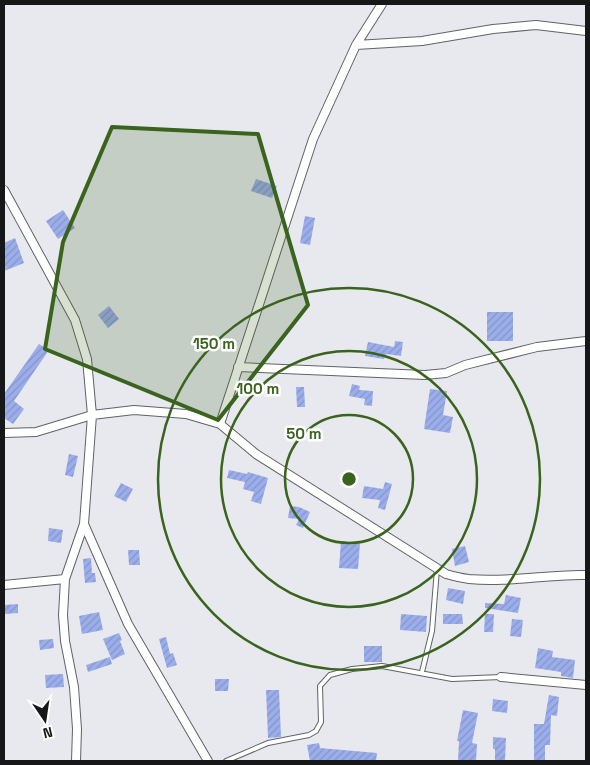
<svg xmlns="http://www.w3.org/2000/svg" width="590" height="765" viewBox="0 0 590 765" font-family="'Space Grotesk',sans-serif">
<defs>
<pattern id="building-hatch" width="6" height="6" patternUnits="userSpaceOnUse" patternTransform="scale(1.25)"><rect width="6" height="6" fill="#9baeeb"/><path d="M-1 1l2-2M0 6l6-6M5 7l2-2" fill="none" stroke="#8595c9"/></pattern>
</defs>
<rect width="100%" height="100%" fill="#e8e9ee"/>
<path fill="url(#building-hatch)" d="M 256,179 L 277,186 L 272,198 L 251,191 Z
M 63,210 L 75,228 L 58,239 L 46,221 Z
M 305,216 L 315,218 L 310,245 L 300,243 Z
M 15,238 L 24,263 L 4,271 L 4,243 Z
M 109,306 L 119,319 L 108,328 L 98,315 Z
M 487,312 L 513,312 L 513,341 L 487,341 Z
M 395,341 L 403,342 L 401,356 L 386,354 L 384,359 L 365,356 L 368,342 L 394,347 Z
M 39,344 L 49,350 L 14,401 L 24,409 L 13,424 L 4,418 L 4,394 Z
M 352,384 L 360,386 L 359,390 L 373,391 L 372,406 L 364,405 L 365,399 L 349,396 Z
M 296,387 L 304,387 L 305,407 L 297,407 Z
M 430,389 L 447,391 L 443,415 L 453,417 L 450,433 L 424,429 Z
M 69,454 L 78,456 L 73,477 L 65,475 Z
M 229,470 L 247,474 L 248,472 L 268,478 L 261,504 L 251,501 L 254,492 L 243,489 L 245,482 L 227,478 Z
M 385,482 L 392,484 L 385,510 L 378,508 L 380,500 L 362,498 L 364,486 L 383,489 Z
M 121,483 L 133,489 L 126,502 L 114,496 Z
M 290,506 L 299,507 L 310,512 L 303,528 L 296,525 L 299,519 L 288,518 Z
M 49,528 L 63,530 L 61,543 L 48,541 Z
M 341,541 L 360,543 L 358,569 L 339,568 Z
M 465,546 L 469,562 L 455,566 L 452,549 Z
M 128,550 L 139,550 L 140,565 L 129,565 Z
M 91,558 L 92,573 L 95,573 L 96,582 L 85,583 L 83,559 Z
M 448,588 L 465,591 L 463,604 L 446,600 Z
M 506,595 L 521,598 L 518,613 L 485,608 L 485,603 L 504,604 Z
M 18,604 L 18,613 L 4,614 L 4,605 Z
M 99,612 L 103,630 L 82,634 L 79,616 Z
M 401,614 L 427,616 L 426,632 L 400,630 Z
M 443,614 L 462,614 L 463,624 L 443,624 Z
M 485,614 L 494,614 L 493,632 L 484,632 Z
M 512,619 L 523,620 L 521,637 L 510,636 Z
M 119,633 L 122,640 L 120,641 L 125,654 L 112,660 L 103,639 Z
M 166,637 L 170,654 L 173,653 L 177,665 L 167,668 L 159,639 Z
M 53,639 L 54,648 L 40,650 L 39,640 Z
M 364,646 L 382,646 L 382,662 L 364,662 Z
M 538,648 L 553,651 L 552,657 L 575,660 L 573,678 L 561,676 L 561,672 L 535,668 Z
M 110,657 L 112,664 L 88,672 L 86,665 Z
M 63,674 L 64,687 L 46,688 L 45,675 Z
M 215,679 L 229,679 L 228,691 L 215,691 Z
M 266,690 L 279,690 L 281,737 L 268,738 Z
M 549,695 L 559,697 L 557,716 L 551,715 L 550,745 L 545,745 L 545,761 L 534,761 L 534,724 L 544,724 Z
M 493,699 L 508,701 L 507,713 L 492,711 Z
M 463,710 L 478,713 L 472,743 L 477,744 L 476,761 L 458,761 L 459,741 L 457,741 Z
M 493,737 L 506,738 L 505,761 L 495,761 L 495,749 L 493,749 Z
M 319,743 L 320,748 L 377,753 L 376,761 L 310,761 L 307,745 Z"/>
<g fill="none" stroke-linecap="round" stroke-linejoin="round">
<defs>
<path id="lane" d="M 422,672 L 432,631 L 437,569
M 226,761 L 268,743 L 309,735 L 316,731 L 321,722 L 320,686 L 330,675 L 352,669 L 382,666 L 452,679 L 501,677"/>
<path id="street" d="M 356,45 L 422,41 L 493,29 L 536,25 L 586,31
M 4,190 L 75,320 L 87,359 L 92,415 L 84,524 L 65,579 L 63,615 L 65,641 L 74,687 L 77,729 L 76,761
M 238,367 L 425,375 L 446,373 L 465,365 L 537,347 L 586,341
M 220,424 L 313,139 L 356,45 L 382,4
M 4,433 L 36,432 L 92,415 L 134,410 L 186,414 L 220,424 L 256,454 L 446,574 C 453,576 461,578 469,579 C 508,583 547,574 586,575
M 84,524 L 128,624 L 208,761
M 4,585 L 65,579
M 501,677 L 586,685"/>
</defs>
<use href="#lane" stroke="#616266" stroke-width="6"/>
<use href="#street" stroke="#616266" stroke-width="10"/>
<use href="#lane" stroke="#fff" stroke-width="4"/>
<use href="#street" stroke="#fff" stroke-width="8"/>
</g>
<path fill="#3a631e" fill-opacity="0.2" stroke="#3a631e" stroke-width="4" stroke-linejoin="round" d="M 112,127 L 258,134 L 308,305 L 218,420 L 45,349 L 63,242 Z"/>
<g fill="none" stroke="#3a631e" stroke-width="2.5">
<circle cx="349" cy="479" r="64"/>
<circle cx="349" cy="479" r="128"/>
<circle cx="349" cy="479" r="191"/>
</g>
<circle cx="349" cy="479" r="8" fill="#3a631e" stroke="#fff" stroke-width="2.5"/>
<g font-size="15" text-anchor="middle" font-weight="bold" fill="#3a631e" stroke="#fff" stroke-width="5" stroke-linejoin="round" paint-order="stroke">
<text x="214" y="349">150 m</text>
<text x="258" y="394">100 m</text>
<text x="304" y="439">50 m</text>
</g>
<rect width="590" height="765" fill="none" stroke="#161718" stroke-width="10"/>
<g transform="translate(45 720) rotate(167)" stroke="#ffffff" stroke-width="4" paint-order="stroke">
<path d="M0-4L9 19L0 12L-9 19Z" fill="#161718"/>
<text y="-8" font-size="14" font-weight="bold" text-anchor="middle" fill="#161718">N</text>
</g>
</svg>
